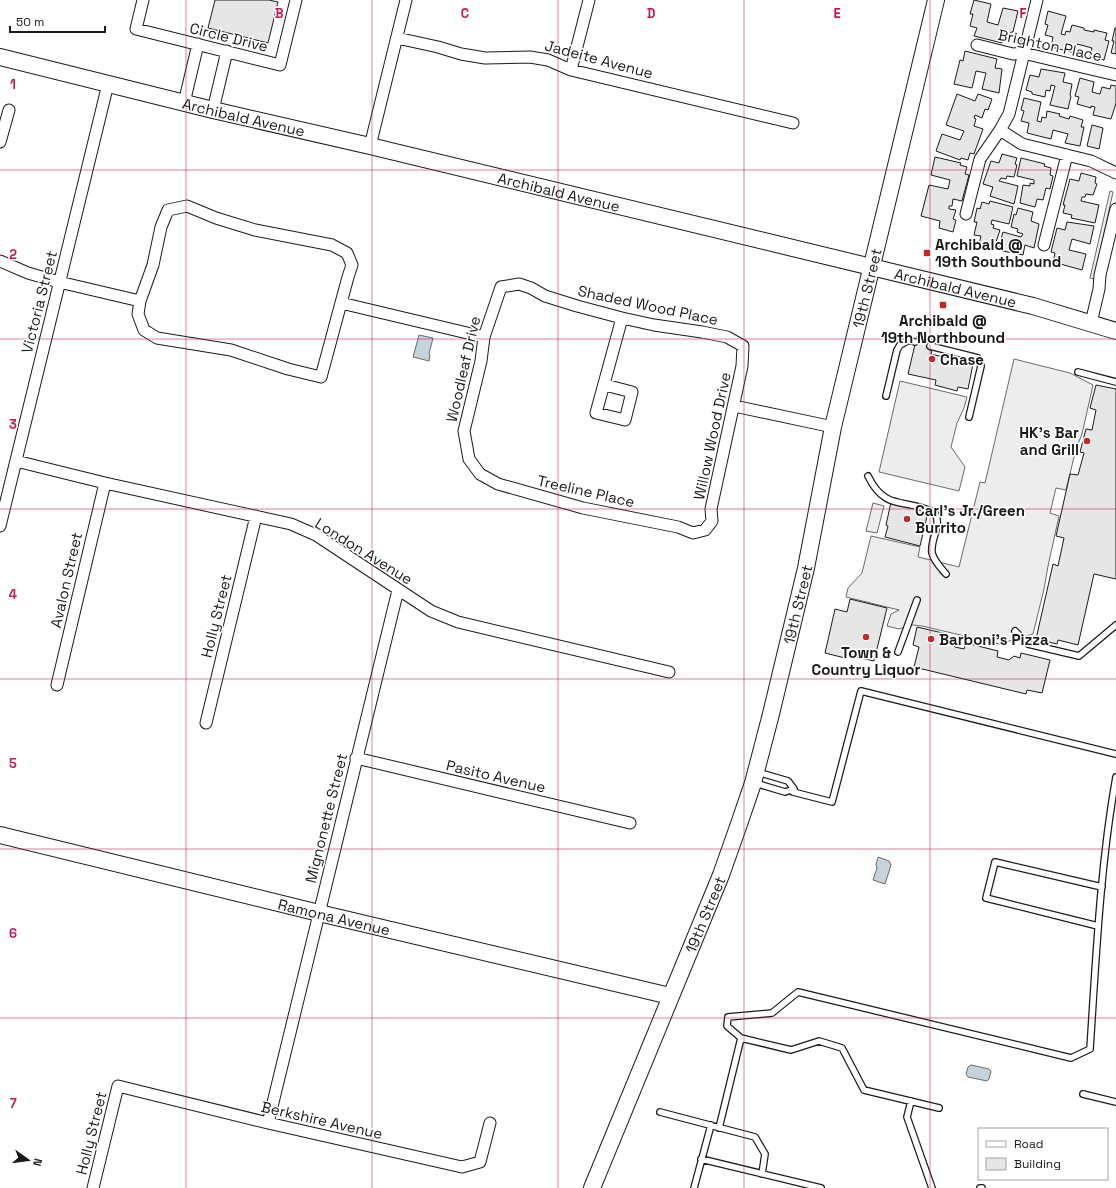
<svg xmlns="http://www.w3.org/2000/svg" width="1116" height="1188" viewBox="0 0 1116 1188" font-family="'Space Grotesk',sans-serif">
<rect width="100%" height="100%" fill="#fff"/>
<path fill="#ededed" stroke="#6a6a6a" d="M 1110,191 L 1113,192 L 1094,279 L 1090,278 Z
M 1014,359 L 1070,373 L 1093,385 L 1082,434 L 1076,449 L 1066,490 L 1056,488 L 1050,513 L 1059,516 L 1048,566 L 1044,589 L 1033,634 L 999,644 L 922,626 L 913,625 L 899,629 L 887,626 L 891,614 L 899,610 L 846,597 L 848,588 L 862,573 L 871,536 L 920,547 L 918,557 L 959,567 L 980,482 L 985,483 Z
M 900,381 L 967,397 L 964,408 L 957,423 L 951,447 L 965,467 L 959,491 L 879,472 Z
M 873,503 L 884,506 L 877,533 L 866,531 Z"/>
<path fill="#c6d2dc" stroke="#6a6a6a" d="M 419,335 L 433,338 L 429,354 L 430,355 L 429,361 L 413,357 Z
M 878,857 L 889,861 L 891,865 L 885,884 L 873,880 L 877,868 L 876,865 Z
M 971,1065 L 989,1069 L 991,1071 L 989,1079 L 987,1081 L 968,1077 L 966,1074 L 968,1067 Z"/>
<path fill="#e6e6e6" stroke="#1a1a1a" d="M 215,0 L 269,0 L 278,2 L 268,43 L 208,28 Z
M 974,0 L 991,4 L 987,22 L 998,25 L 1003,8 L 1018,11 L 1013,32 L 1011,32 L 1009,40 L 1002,39 L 1002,43 L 974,36 L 977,28 L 970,26 L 973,14 L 970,14 Z
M 1048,11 L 1066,16 L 1061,34 L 1065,35 L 1066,31 L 1070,32 L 1072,25 L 1084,28 L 1084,30 L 1094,32 L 1094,30 L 1107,33 L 1105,40 L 1109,41 L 1104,60 L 1089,57 L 1092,48 L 1077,44 L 1075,53 L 1051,47 L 1053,37 L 1045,35 L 1048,25 L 1045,24 Z
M 1115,28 L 1116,28 L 1116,54 L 1111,53 L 1114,41 L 1112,41 Z
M 965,51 L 997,59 L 995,68 L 1002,69 L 999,93 L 982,89 L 986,73 L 976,71 L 972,88 L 954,84 L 960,60 L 963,61 Z
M 1041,69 L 1065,73 L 1063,82 L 1072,84 L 1070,95 L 1071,96 L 1068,109 L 1050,105 L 1055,86 L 1051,85 L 1050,91 L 1046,90 L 1045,97 L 1032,94 L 1032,92 L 1026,90 L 1030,75 L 1039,77 Z
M 1080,78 L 1094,82 L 1092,92 L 1100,94 L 1102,87 L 1110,89 L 1111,85 L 1116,86 L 1116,103 L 1111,119 L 1093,115 L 1095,107 L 1091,106 L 1091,108 L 1077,104 L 1079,97 L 1075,96 Z
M 957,94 L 975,101 L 978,94 L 992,99 L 988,110 L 985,109 L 982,118 L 975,115 L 974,118 L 976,119 L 974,126 L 983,129 L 974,154 L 970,153 L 968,160 L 961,158 L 960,160 L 936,151 L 942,134 L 960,140 L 964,131 L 946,125 Z
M 1024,98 L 1041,102 L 1037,121 L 1041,122 L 1042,117 L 1046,118 L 1047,111 L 1060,114 L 1059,116 L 1069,119 L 1070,116 L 1083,120 L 1081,127 L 1084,127 L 1080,146 L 1065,143 L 1068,134 L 1053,130 L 1051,139 L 1027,133 L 1029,123 L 1021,121 L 1024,111 L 1021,110 Z
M 1092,125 L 1103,128 L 1099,149 L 1087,146 Z
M 1002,154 L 1017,158 L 1015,164 L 1017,165 L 1014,177 L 1007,176 L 1006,179 L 1001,178 L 999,181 L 1018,186 L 1014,204 L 990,196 L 993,187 L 983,184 L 991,161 L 999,163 Z
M 935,157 L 961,163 L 960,165 L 967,167 L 965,174 L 969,175 L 962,201 L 953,199 L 952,206 L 949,206 L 949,209 L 956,210 L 953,219 L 956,220 L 953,232 L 939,228 L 940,221 L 921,216 L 929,185 L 948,189 L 950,180 L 931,175 Z
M 1021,158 L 1045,164 L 1044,166 L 1051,168 L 1050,175 L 1053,176 L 1050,189 L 1046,188 L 1043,200 L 1037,199 L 1035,207 L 1020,203 L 1023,185 L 1030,186 L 1030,183 L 1034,184 L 1034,180 L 1017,176 Z
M 1081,173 L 1096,177 L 1095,183 L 1097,184 L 1093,195 L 1086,194 L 1085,197 L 1082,197 L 1081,201 L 1099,205 L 1095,223 L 1071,218 L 1072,215 L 1063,213 L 1065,205 L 1063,205 L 1070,179 L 1079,181 Z
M 990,201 L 1013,207 L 1009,224 L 992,220 L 991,224 L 994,225 L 993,228 L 1000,230 L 994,248 L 979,244 L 981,236 L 974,235 L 977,222 L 974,222 L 977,208 L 980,209 L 982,202 L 989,204 Z
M 1018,208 L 1033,212 L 1031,221 L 1039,224 L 1034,248 L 1025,245 L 1023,255 L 998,250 L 1003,232 L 1021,237 L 1023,234 L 1017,232 L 1018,229 L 1011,227 L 1014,214 L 1016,215 Z
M 1067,222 L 1094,226 L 1090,244 L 1072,239 L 1069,250 L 1086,254 L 1082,270 L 1053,262 L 1055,253 L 1051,252 L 1057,228 L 1065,230 Z
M 917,336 L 932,340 L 929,350 L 932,350 L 931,354 L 973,364 L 968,389 L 958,387 L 957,391 L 935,385 L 936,380 L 908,374 Z
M 1096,385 L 1116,389 L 1116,579 L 1094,574 L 1078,645 L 1058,640 L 1057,644 L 1036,639 L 1053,564 L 1058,566 L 1064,538 L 1056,536 L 1070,474 L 1078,475 L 1084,453 L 1080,452 L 1086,429 L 1092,430 L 1096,410 L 1090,408 Z
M 891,502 L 928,512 L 920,546 L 885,537 L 888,526 L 886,525 Z
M 850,599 L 887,608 L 874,661 L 846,655 L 845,658 L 825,653 L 835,609 L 847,612 Z
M 917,627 L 947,634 L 946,640 L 951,641 L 955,647 L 964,649 L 966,643 L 998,651 L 997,657 L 1009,660 L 1014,656 L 1020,658 L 1021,653 L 1050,660 L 1042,693 L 1027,690 L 1026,694 L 914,667 L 919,647 L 913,645 Z"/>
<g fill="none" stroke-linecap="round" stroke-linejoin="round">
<defs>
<path id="lane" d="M 930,346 L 978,358 L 981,366 L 969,417
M 1078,372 L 1116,382
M 886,396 L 897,350 L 900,345 L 909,340 L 915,342
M 868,476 C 886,513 906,497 935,513 C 942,526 930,539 932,553 C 934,561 940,567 946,574
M 1015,631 L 1028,644 L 1079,656 L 1116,625
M 898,652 L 917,600
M 755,783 L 785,792 L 794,789 L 788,781 L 757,772
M 793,792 L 832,802 L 861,691 L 1116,754
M 1098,926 L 986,898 L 995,862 L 1102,887
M 1083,1094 L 1116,1102
M 911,1101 L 907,1117 L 932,1188
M 939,1108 L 864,1090 L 842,1048 L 819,1041 L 791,1050 L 741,1038 L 727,1026 L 728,1017 L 772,1013 L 798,992 L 1071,1058 L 1090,1049 C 1096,959 1100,867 1116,777
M 660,1112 L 755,1137 L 765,1154 L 762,1174
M 719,1128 L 741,1038
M 701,1159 L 821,1188
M 694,1188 L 711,1125
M 980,1188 L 982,1188"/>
<path id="street" d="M 143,0 L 136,29 L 280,65 L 296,0
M 397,38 L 438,47 L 461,54 L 485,58 L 530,57 L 548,60 L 571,70 L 793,123
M 977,45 L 1013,54 L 1023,53 L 1116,75
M 571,70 L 589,0
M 184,103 L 198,44
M 213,110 L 227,51
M 1000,130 L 1022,144 L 1091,161 L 1116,173
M 0,142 L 9,110
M 370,146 L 406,0
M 187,206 L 216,218 L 255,230 L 332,245 L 347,253 L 352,265 L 348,277 L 321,377 L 288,369 L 231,350 L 157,338 L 144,330 L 138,314 L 140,301 L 153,265 L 161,227 L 168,210 Z
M 966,214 L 980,159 L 1000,130 L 1009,114 L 1037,0
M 1044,245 L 1067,155
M 0,261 L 28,273 L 59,282 L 140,301
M 519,284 L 531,288 L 545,296 L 577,306 L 622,318 L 654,325 L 702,332 L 727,337 L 743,346 L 742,366 L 711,509 L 712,521 L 705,530 L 693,533 L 678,527 L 583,508 L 498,484 L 480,474 L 469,459 L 464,431 L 481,361 L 484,337 L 501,287 Z
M 341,303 L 484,337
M 1091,323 L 1099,289 L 1100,275 L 1116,209
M 605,385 L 632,392 L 625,420 L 596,413 L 622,318
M 734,406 L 833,427
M 16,461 L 105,483 L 291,524 L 316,535 L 431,611 L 458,622 L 669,672
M 0,526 L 108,84
M 57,685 L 105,483
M 206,723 L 256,516
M 356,758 L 630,823
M 268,1123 L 398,590
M 93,1188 L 118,1086 L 268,1123 L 462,1167 L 480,1162 L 490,1123"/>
<g id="secondary">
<path id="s1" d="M 0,57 L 213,110 L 370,146 L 1033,306 L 1116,331"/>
<path id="s2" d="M 0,835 L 319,913 L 670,996"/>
<path id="s3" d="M 592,1188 L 721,875 L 739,824 L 753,783 L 771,714 L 806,568 L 833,427 L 936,0"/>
</g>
</defs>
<use href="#lane" stroke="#1a1a1a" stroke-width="8"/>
<use href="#street" stroke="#1a1a1a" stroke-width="13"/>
<use href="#secondary" stroke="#1a1a1a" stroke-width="18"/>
<use href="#lane" stroke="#fff" stroke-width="5.5"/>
<use href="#street" stroke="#fff" stroke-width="11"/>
<use href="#secondary" stroke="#fff" stroke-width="16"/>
</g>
<path fill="none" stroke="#c2185b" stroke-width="1" stroke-opacity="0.55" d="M 186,0 L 186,1188M 372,0 L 372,1188M 558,0 L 558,1188M 744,0 L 744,1188M 930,0 L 930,1188M 0,170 L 1116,170M 0,339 L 1116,339M 0,509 L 1116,509M 0,679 L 1116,679M 0,849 L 1116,849M 0,1018 L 1116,1018"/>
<g fill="#c62828" stroke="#fff" stroke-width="1.5">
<rect x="923" y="249" width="8" height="8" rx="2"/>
<rect x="939" y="301" width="8" height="8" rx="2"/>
<circle cx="932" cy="359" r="4"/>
<circle cx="1087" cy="441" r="4"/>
<circle cx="907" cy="519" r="4"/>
<circle cx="866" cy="637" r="4"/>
<circle cx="931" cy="639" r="4"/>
</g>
<g text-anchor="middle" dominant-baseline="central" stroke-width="3" stroke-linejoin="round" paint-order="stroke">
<g font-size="15" fill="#1a1a1a" stroke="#fff">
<text transform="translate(229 37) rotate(14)">Circle Drive</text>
<text transform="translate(1050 45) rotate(12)">Brighton Place</text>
<text transform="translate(599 59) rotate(15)">Jadeite Avenue</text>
<text stroke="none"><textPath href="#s1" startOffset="251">Archibald Avenue</textPath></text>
<text stroke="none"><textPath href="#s1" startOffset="575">Archibald Avenue</textPath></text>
<text stroke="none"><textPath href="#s1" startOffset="983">Archibald Avenue</textPath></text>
<text stroke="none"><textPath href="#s3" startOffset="944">19th Street</textPath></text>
<text transform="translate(39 302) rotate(-76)">Victoria Street</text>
<text transform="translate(648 305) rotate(12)">Shaded Wood Place</text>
<text transform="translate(463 369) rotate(-77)">Woodleaf Drive</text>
<text transform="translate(712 436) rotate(-78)">Willow Wood Drive</text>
<text transform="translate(586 491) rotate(13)">Treeline Place</text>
<text transform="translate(364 551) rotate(32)">London Avenue</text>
<text transform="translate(66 580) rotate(-77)">Avalon Street</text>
<text stroke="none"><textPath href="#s3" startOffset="620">19th Street</textPath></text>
<text transform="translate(216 616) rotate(-76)">Holly Street</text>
<text transform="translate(496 776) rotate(13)">Pasito Avenue</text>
<text transform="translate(326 818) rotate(-76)">Mignonette Street</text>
<text stroke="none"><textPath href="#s3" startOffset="296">19th Street</textPath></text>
<text stroke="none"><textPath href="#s2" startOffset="344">Ramona Avenue</textPath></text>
<text transform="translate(322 1120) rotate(13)">Berkshire Avenue</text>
<text transform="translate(91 1133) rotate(-76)">Holly Street</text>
</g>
<g font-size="15" font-weight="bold" fill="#1a1a1a" stroke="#fff" text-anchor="start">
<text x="935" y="244">Archibald @<tspan x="935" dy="17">19th Southbound</tspan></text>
<text x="943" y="320" text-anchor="middle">Archibald @<tspan x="943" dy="17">19th Northbound</tspan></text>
<text x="940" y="359">Chase</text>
<text x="1079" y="432" text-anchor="end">HK's Bar<tspan x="1079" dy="17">and Grill</tspan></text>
<text x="915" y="510">Carl's Jr./Green<tspan x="915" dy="17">Burrito</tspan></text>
<text x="939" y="639">Barboni's Pizza</text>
<text x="866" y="652" text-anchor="middle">Town &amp;<tspan x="866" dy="17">Country Liquor</tspan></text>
</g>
</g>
<g font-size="13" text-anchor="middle" font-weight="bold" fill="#c2185b" stroke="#fff" stroke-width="3" stroke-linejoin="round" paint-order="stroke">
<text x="279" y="18">B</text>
<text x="465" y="18">C</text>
<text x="651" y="18">D</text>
<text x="837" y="18">E</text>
<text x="1023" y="18">F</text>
<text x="13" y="89">1</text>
<text x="13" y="259">2</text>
<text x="13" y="429">3</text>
<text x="13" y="599">4</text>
<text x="13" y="768">5</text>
<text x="13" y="938">6</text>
<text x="13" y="1108">7</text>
</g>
<rect x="978" y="1128" width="130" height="52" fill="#ffffff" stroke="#a3a3a3"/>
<rect x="986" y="1141" width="20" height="6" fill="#ffffff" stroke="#a3a3a3"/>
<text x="1014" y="1148" font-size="12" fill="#1a1a1a">Road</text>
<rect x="986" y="1158" width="20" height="12" fill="#e6e6e6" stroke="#a3a3a3"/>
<text x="1014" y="1168" font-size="12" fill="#1a1a1a">Building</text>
<g transform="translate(28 1160) rotate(104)" stroke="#ffffff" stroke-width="3" paint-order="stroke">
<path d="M0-3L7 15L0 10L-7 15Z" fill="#1a1a1a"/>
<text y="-6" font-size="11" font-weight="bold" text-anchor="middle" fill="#1a1a1a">N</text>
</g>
<path d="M10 26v6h95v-6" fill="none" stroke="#1a1a1a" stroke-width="2"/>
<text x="16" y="26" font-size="12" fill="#1a1a1a" stroke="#ffffff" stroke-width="3" paint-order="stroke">50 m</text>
</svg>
